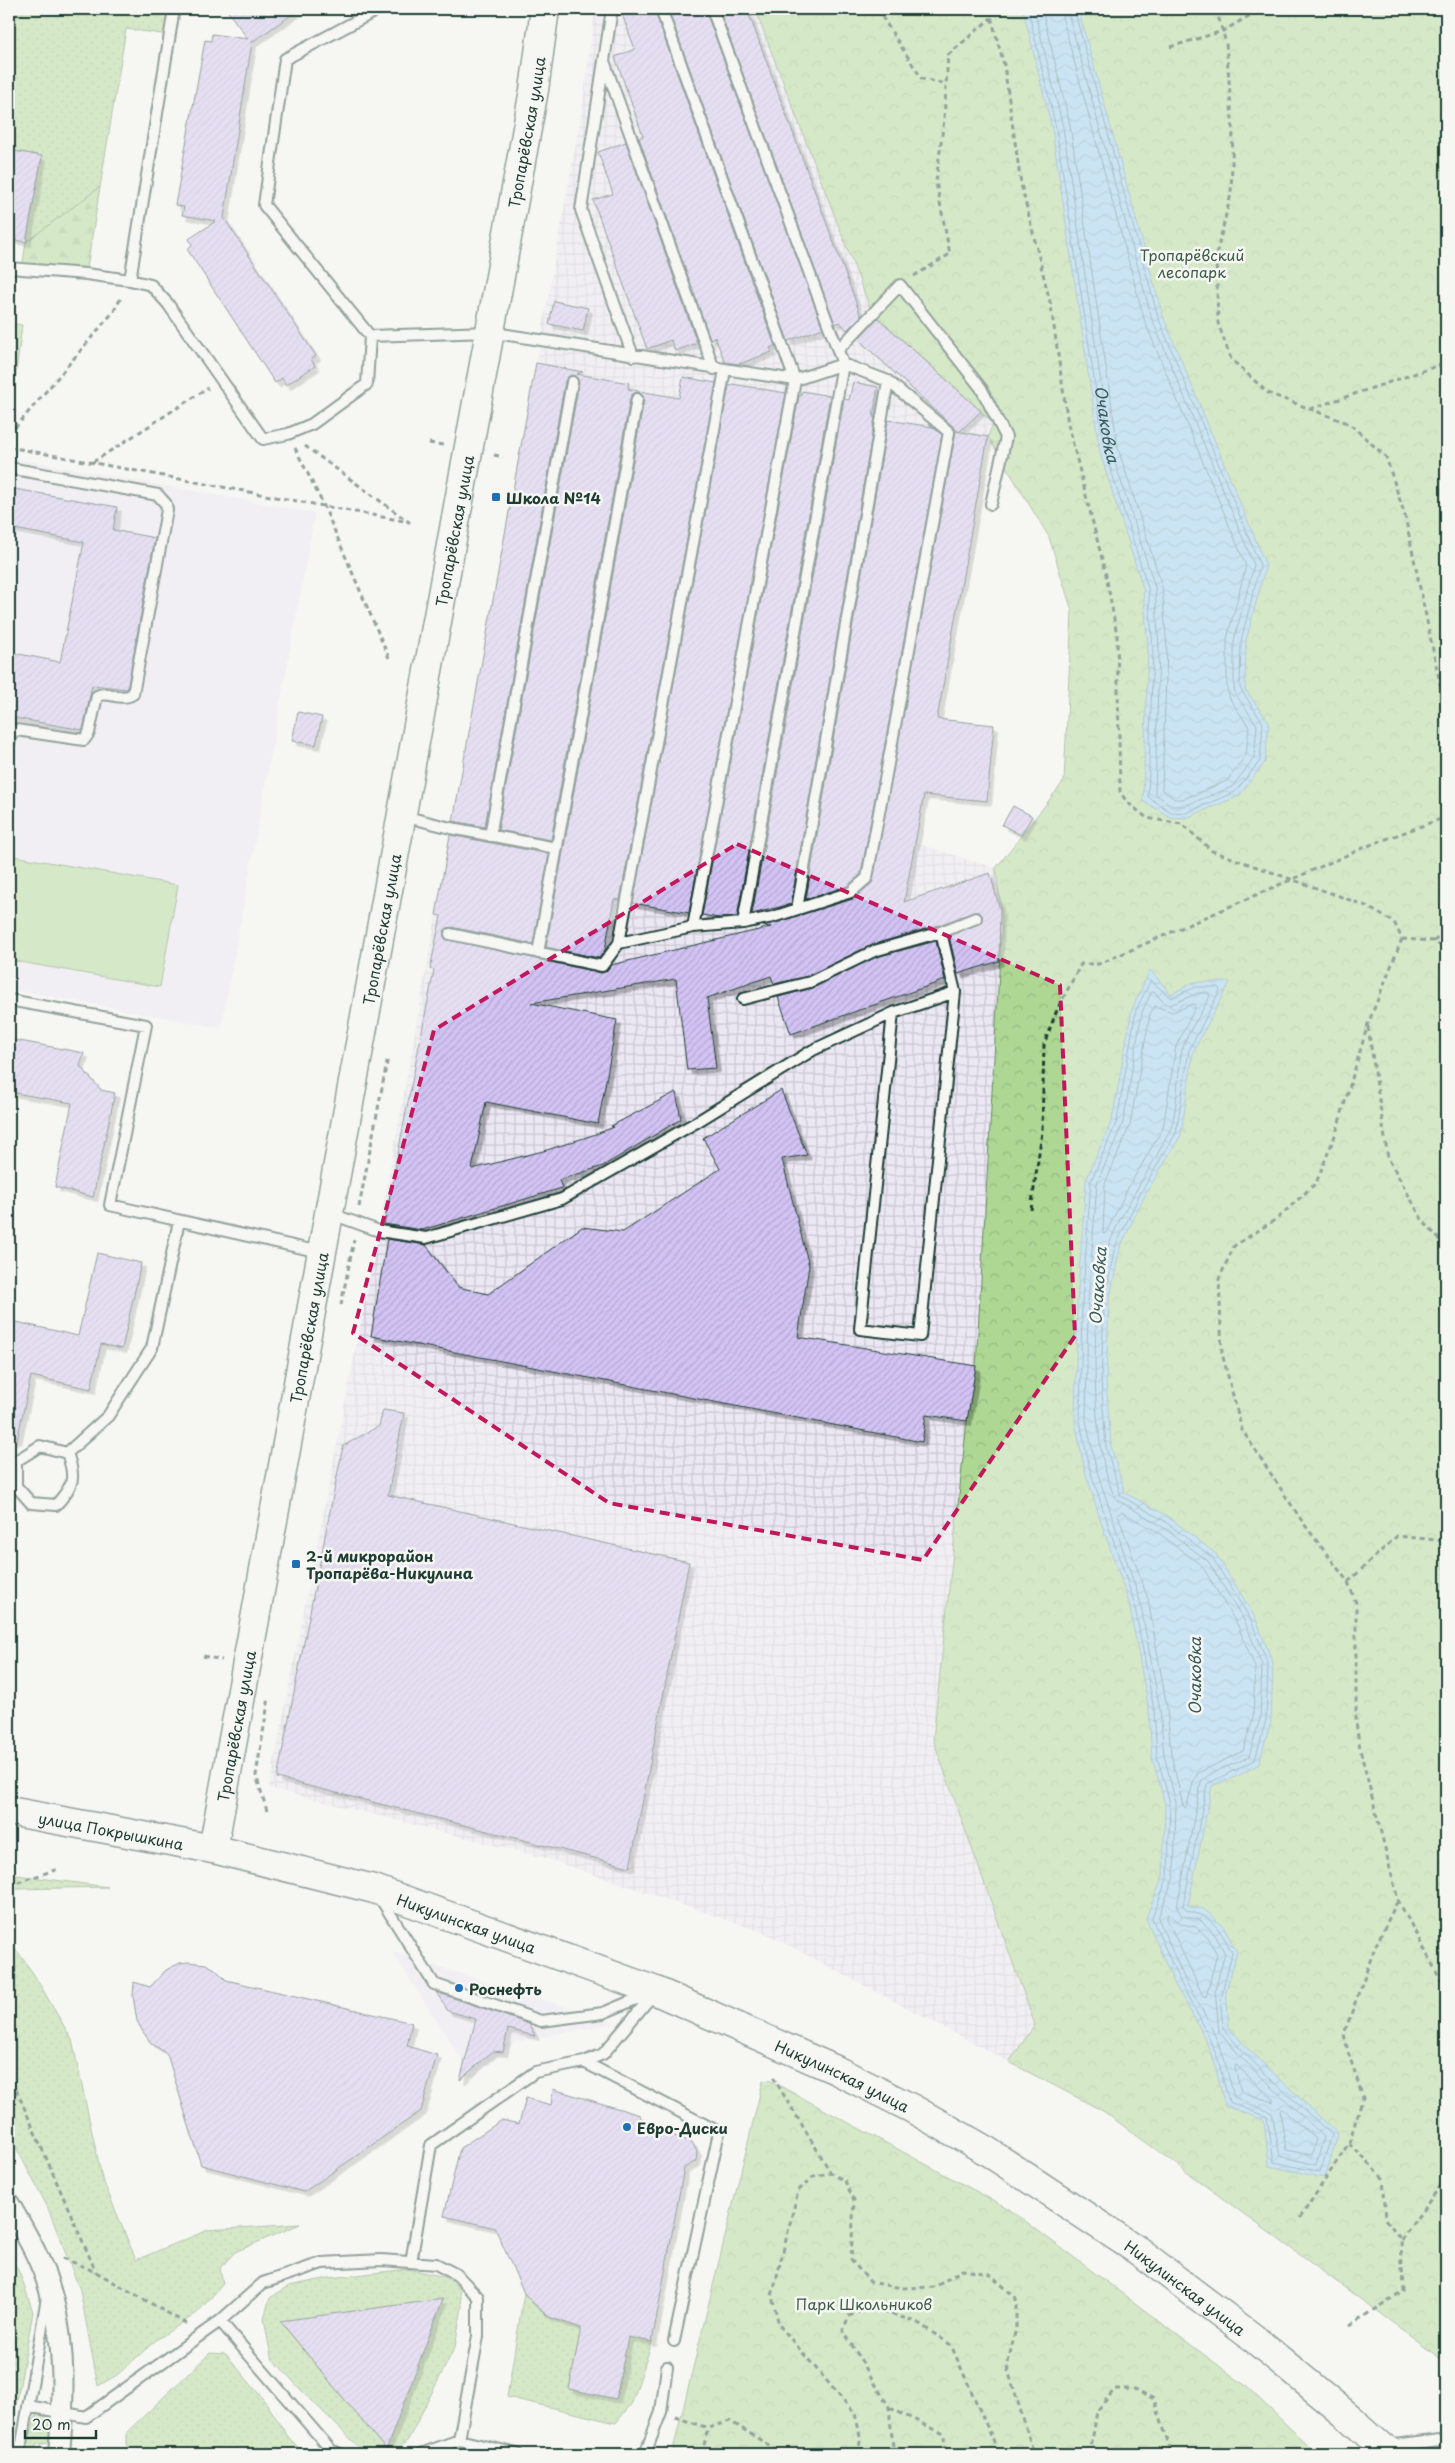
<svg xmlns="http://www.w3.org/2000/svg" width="1455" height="2463" viewBox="0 0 1455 2463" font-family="'Playpen Sans',sans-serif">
<defs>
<pattern id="industrial-grid" width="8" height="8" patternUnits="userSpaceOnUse" patternTransform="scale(1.25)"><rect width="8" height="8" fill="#ebe7f3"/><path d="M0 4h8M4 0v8" fill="none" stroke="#c9c7d1"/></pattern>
<pattern id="grass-dots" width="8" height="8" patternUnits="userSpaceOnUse" patternTransform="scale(1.25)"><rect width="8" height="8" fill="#aed794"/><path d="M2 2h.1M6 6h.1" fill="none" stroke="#95b980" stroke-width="1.8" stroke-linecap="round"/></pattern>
<pattern id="forest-firs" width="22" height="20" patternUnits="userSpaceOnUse" patternTransform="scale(1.25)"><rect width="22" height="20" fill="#aed794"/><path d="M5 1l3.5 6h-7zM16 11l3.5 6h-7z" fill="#95b980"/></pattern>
<pattern id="park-crowns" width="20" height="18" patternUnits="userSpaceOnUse" patternTransform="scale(1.25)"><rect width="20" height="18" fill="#aed794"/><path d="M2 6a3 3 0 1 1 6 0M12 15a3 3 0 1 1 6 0" fill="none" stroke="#95b980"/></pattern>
<pattern id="water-waves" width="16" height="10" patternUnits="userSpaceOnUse" patternTransform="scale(1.25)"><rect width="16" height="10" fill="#96cff5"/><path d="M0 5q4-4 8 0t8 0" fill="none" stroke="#7aa9c7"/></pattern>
<pattern id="building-hatch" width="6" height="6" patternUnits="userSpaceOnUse" patternTransform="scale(1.25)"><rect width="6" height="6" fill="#d2c3f4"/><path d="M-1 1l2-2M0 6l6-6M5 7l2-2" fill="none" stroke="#b4a8d2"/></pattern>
<filter id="shadow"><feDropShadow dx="4.5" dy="4.5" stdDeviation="0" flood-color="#0004"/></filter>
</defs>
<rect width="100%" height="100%" fill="#f6f6f2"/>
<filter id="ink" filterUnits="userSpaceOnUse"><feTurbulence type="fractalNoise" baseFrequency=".02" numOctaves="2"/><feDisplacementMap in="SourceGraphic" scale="10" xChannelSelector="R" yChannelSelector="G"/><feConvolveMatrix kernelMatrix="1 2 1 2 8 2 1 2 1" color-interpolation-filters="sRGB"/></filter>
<g filter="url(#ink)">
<path fill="#ebe7f3" d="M 9,457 L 315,513 L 221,1028 L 9,989 Z
M 392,1952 L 616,2023 L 515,2042 L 473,2077 Z"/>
<path fill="url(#industrial-grid)" d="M 595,9 L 755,9 L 872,313 L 994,423 L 988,437 L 915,843 L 996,868 L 1002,921 L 976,1366 L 967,1421 L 933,1739 L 1035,2025 L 1009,2062 L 765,1933 L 545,1858 L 269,1788 L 379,1231 L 582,110 Z"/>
<path fill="url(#grass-dots)" stroke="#668a64" d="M 9,9 L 174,9 L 169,35 L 126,29 L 100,187 L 26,242 L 42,156 L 9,150 Z
M 9,1874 L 108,1887 L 17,1889 L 9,1893 Z
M 9,1940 L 33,1973 L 72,2040 L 102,2178 L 136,2260 L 208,2230 L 300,2224 L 235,2252 L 220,2268 L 223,2284 L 197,2313 L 155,2341 L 117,2375 L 98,2386 L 80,2290 L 48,2208 L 9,2134 Z
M 9,2253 L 20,2274 L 33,2312 L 9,2445 Z
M 408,2269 L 445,2277 L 460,2288 L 462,2307 L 455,2347 L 408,2440 L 393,2454 L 366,2454 L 302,2391 L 271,2357 L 264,2318 L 270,2298 L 289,2286 L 329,2278 Z
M 524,2293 L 537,2308 L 549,2317 L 652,2342 L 632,2403 L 616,2423 L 507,2397 Z
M 210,2353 L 226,2354 L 267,2404 L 289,2438 L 305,2454 L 138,2454 L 127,2445 L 127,2432 Z
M 36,2415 L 52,2416 L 48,2443 L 36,2445 L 34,2454 L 25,2454 Z"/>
<path fill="url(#forest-firs)" stroke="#668a64" d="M 100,187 L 86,274 L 22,269 L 26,242 Z"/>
<path fill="url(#park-crowns)" stroke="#668a64" d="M 755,9 L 1446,9 L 1446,2365 L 1434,2353 L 1103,2111 L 1009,2062 L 1035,2025 L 933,1739 L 967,1421 L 976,1366 L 1002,921 L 996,868 L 1064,781 L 1072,611 L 1049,537 L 988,437 L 993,423 L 872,313 Z
M 769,2080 L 1009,2209 L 1246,2386 L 1317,2454 L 672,2454 L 763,2081 Z"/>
<path fill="#aed794" stroke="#668a64" d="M 9,323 L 22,325 L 13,397 L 9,397 Z
M 9,855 L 178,885 L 160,987 L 9,960 Z"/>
<path fill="url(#water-waves)" stroke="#6695a8" d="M 1023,9 L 1078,9 L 1163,316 L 1266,565 L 1246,641 L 1245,689 L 1269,722 L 1265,762 L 1239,796 L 1186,818 L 1170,817 L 1143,801 L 1148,649 L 1143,588 L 1100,453 L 1052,129 Z
M 1150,970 L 1171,994 L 1195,982 L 1230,982 L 1193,1052 L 1181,1135 L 1144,1197 L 1120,1248 L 1109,1302 L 1106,1380 L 1111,1446 L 1125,1493 L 1166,1515 L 1216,1554 L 1255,1617 L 1273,1663 L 1271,1721 L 1259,1764 L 1238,1776 L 1212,1786 L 1188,1906 L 1204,1909 L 1223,1926 L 1237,1952 L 1226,1991 L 1229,2027 L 1249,2050 L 1338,2134 L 1325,2178 L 1269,2166 L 1264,2120 L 1225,2106 L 1214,2061 L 1200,2028 L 1175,1985 L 1146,1918 L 1163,1876 L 1165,1804 L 1152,1757 L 1149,1711 L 1129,1603 L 1103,1528 L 1085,1471 L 1075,1422 L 1077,1304 L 1086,1180 L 1112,1120 L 1132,1009 Z"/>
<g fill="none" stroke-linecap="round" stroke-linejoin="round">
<g stroke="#4f7781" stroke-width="1">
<path d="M 1028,9 L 1056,128 L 1105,451 L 1148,588 L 1153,649 L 1148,797 L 1171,812 L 1186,813 L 1235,792 L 1260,761 L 1263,723 L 1240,688 L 1241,641 L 1260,565 L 1158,317 L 1074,9"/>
<path id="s1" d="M 1034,9 L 1063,127 L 1111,450 L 1155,587 L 1159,649 L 1155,794 L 1173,806 L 1184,806 L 1232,787 L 1254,758 L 1257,725 L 1236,695 L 1234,688 L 1234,640 L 1254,565 L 1152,319 L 1067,9"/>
<path d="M 1042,9 L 1070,125 L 1118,448 L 1162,586 L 1167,649 L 1162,790 L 1175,799 L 1183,799 L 1227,781 L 1246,755 L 1249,727 L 1230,699 L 1227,688 L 1227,639 L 1246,566 L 1145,322 L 1060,9"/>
<path d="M 1151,981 L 1171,998 L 1196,987 L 1218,987 L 1220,990 L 1189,1050 L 1176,1133 L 1140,1194 L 1115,1247 L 1104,1302 L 1101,1380 L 1106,1447 L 1121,1496 L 1163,1520 L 1212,1557 L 1251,1620 L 1268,1664 L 1266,1720 L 1255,1760 L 1207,1784 L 1183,1906 L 1187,1911 C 1214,1917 1219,1929 1232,1952 C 1227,1979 1216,1999 1224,2027 C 1228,2043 1314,2118 1332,2135 L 1320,2172 L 1274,2162 L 1267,2117 L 1229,2102 L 1218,2059 L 1204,2026 L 1180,1982 L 1152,1918 L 1168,1876 L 1170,1803 L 1157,1756 L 1154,1710 L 1134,1602 L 1090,1470 L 1080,1421 L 1082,1304 L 1091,1181 L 1117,1121 L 1136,1010 Z"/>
<path d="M 1155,992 L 1163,1002 L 1170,1005 L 1198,993 L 1208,993 L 1210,996 C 1202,1013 1187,1032 1182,1050 C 1177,1071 1178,1115 1169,1132 C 1151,1170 1125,1203 1110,1242 C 1090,1291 1088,1456 1117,1500 L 1160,1525 L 1208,1561 L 1245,1622 L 1262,1665 L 1260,1719 L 1249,1756 C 1237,1765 1208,1771 1201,1782 L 1177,1907 L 1182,1916 L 1200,1920 L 1214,1933 L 1225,1953 L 1215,1990 L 1219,2032 L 1242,2058 L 1324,2137 L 1316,2165 L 1280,2156 L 1272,2113 L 1234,2097 L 1224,2058 L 1210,2024 L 1185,1980 L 1158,1918 L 1174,1877 L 1176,1803 L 1164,1755 L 1160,1710 L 1140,1601 L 1096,1468 L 1086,1420 L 1088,1304 L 1097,1183 L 1123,1123 L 1142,1012 L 1151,993 Z"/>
<path d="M 1194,1004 L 1195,1008 L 1176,1046 L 1163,1128 L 1128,1188 L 1106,1233 L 1103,1234 L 1105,1184 L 1130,1125 L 1150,1014 L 1155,1006 L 1172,1012 Z"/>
<path d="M 1122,1512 L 1156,1531 L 1202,1566 L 1238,1626 L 1255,1667 L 1253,1718 L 1243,1751 L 1198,1773 L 1194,1780 L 1186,1808 L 1183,1806 L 1171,1754 L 1167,1708 L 1148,1599 L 1118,1515 Z"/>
<path d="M 1168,1914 L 1182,1924 L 1196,1927 L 1208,1938 L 1217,1954 L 1206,1997 L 1203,1996 L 1167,1919 Z"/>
<path d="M 1236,2065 L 1273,2099 L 1273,2102 L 1241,2092 L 1235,2068 Z"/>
<path d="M 1282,2109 L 1316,2139 L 1312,2155 L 1286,2150 L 1280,2111 Z"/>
</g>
</g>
<path fill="url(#building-hatch)" stroke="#1f3d34" filter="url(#shadow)" d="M 226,9 L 300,9 L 252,42 L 224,218 L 316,356 L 311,359 L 315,366 L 286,385 L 282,378 L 275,383 L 187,249 L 192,245 L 189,239 L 216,221 L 182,215 L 184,207 L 175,205 L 205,40 L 211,41 L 212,34 L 248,39 Z
M 620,9 L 654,9 L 775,346 L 770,348 L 772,352 L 739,364 L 725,362 L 715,337 L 710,339 L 639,138 L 643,136 L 615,57 L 635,49 Z
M 668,9 L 705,9 L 823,328 L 788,341 Z
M 719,9 L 747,9 L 861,316 L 847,330 L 840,322 L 835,324 Z
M 626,142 L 697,343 L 675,351 L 671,340 L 647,349 L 593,200 L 613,194 L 598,152 Z
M 9,150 L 42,156 L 26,242 L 9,239 Z
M 554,301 L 588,308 L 583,331 L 549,324 Z
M 878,318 L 981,411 L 959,432 L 858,339 Z
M 536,363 L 583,372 L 577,374 L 629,383 L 628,389 L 679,398 L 683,377 L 716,383 L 620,900 L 614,899 L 605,950 L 599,958 L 546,947 L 644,400 L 643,396 L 639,392 L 634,393 L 630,398 L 551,840 L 498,830 L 579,383 L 578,379 L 574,375 L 569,376 L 565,381 L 485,827 L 453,821 Z
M 853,382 L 878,387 L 873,417 L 875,417 L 791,904 L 752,914 L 844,399 L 849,400 Z
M 732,384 L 786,393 L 689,913 L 633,903 L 729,385 L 733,386 Z
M 802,391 L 830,396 L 737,917 L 719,918 L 702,915 L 799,396 L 801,396 Z
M 888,420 L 933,427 L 942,435 L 861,874 L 848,886 L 806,899 Z
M 956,431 L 988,437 L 937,719 L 994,725 L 987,801 L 924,795 L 904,902 L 990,873 L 1000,910 L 999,961 L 958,974 L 949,936 L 981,923 L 982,915 L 974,912 L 939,925 L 871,945 L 808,976 L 774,984 L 771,976 L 707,998 L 716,1068 L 687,1070 L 676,979 L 531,1003 L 617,1020 L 598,1124 L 486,1102 L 472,1169 L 547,1150 L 596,1134 L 614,1127 L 611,1126 L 676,1092 L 681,1119 L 603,1166 L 559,1180 L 562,1188 L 422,1230 L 384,1224 L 434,970 L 430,969 L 441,916 L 436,915 L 450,835 L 549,854 L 533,944 L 451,927 L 445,930 L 445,939 L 601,973 L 605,972 L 611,965 L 771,927 L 763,926 L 853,899 L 872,883 Z
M 9,488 L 117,507 L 113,530 L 155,538 L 127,689 L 92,685 L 83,730 L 9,717 L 9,652 L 60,662 L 84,542 L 9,528 Z
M 298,712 L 322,717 L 316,745 L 292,741 Z
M 1013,806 L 1032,816 L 1021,835 L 1002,825 Z
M 936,941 L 945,980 L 791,1034 L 778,997 L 813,988 L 876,957 Z
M 9,1039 L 84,1053 L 80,1066 L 101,1090 L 115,1093 L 93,1197 L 55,1187 L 72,1103 L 9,1092 Z
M 781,1090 L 807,1155 L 782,1159 L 809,1266 L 798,1337 L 976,1366 L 967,1421 L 926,1415 L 922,1442 L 371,1336 L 387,1239 L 426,1245 L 458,1287 L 488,1294 L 582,1227 L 623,1232 L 720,1169 L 703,1138 Z
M 97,1253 L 141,1263 L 122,1349 L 101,1344 L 91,1389 L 31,1376 L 17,1440 L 9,1439 L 9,1335 L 12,1321 L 78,1336 Z
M 383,1410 L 404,1413 L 388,1495 L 689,1562 L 630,1867 L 277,1778 L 343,1446 L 379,1426 Z
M 188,1962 L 206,1964 L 215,1969 L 226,1980 L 412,2023 L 407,2046 L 437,2055 L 421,2111 L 304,2192 L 201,2165 L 167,2054 L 151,2043 L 143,2032 L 137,2021 L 133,1996 L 134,1982 L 150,1987 L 166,1970 L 180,1963 Z
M 436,1992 L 529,2024 L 535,2036 L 508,2029 L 503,2052 L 493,2051 L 460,2080 L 476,2019 L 448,2011 Z
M 553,2089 L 640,2115 L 642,2124 L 670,2130 L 669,2134 L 692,2142 L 697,2152 L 696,2161 L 684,2168 L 652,2342 L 628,2337 L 616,2399 L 569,2389 L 581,2328 L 549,2317 L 530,2300 L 524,2293 L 495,2228 L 444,2216 L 460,2148 L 502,2120 L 519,2124 L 526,2098 L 551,2105 Z
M 443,2299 L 386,2450 L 280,2321 Z"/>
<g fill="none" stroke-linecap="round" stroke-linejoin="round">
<defs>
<path id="lane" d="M 174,9 L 130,280 L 151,285 L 168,304 L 263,439 L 288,434 L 312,424 L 367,384 L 370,336
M 379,9 L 285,59 L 264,205 L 370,336 L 489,332 L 795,380 L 843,364 L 888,381 L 949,432 L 867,878 L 851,892 L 773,917 L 743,923 L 693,927 L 619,943 L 602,966 L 450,934
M 612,9 L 581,210 L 633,356
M 661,9 L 795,380 L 693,927
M 712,9 L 843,364 L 743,923
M 604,61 L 714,369
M 9,268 L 86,274 L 130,280
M 838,350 L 900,285 L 981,388 L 1006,437 L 991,504
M 9,468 L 158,495 L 166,504 L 167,510 L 133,694 C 121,702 108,690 97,696 L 89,733 L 84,740 L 16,730 L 12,733 L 9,744
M 403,816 L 451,828 L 556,848
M 490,836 L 572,382
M 797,909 L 888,381
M 619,943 L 725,370
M 538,953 L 637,399
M 743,999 L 810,982 L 874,951 L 941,932 L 976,918
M 9,1000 L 146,1025 L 110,1205 L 320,1252
M 893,1013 L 860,1329 L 920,1336 L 955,992
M 329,1213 L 379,1231 L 426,1238 L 562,1199 L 695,1123 L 813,1050 L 893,1013 L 955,992 L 941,932
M 67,1453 C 76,1478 74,1485 56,1505 L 31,1503 L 16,1486 L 16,1461 L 40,1446 L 67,1453 L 108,1416 L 152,1348 L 179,1221
M 379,1896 L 434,1984 L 541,2021 L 603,2013 L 648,1994
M 584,2062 L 719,2132 L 674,2341
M 411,2262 L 431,2145 L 535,2072 L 584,2062 L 603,2054 L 655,1992
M 220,2321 L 331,2450 L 340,2454
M 28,2406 L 86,2417 L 220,2321 L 263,2283 L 322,2263 L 381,2260 L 436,2264 L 457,2275 L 478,2297 L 478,2336 L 459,2440
M 1388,2447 L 1446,2439
M 15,2454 L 22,2443 L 47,2297
M 421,2454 L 459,2440 L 517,2454
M 645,2454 L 661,2412 L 667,2367"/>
<path id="street" d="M 9,2204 C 24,2231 40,2257 49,2287 C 66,2340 64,2399 59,2454"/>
<g id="secondary">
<path id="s2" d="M 9,1811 L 213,1849 L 374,1889 L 656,1991 L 836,2070 L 913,2109 L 987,2151 L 1137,2250 L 1252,2337 L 1350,2418 L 1390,2454"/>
<path id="s3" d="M 213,1849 L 534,90 L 545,9"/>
</g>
</defs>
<use href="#lane" stroke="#1f3d34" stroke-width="14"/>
<use href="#street" stroke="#1f3d34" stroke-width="24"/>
<use href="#secondary" stroke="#1f3d34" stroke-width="31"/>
<path stroke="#1f3d34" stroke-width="3" stroke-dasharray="5 4" stroke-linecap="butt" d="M 877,9 L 922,79 L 946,84
M 989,9 L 1004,65 L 1021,184 L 1051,306 L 1068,424 L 1106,575 L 1117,635 L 1120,792 L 1127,802 L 1147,818 L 1182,824 L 1212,851 L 1364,905 L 1394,922 L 1402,939 L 1368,1024 L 1336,1133 L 1316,1183 L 1278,1218 L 1234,1246 L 1219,1279 L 1222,1353 L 1242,1430 L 1304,1524 L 1348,1582 L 1356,1603 L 1356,1723 L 1360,1749 L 1398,1900 L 1446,1990
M 1216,9 L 1226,43 L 1233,132 L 1231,194 L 1216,256 L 1218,323 L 1231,359 L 1268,393 L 1350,424 L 1386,457 L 1405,516 L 1442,693 L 1446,701
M 1170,47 L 1223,31 L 1261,9
M 914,276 L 950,254 L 936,182 L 944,119 L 948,55 L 991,18
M 1310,409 L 1446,363
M 9,435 L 114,311 L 122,296
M 429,443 L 443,445
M 9,447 L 409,522 L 305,446
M 295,448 L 323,504 L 389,658
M 494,455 L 503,457
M 93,462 L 208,388
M 1402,939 L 1434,941 L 1446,950
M 1434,941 L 1446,931
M 1368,1027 L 1388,1158 L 1423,1221 L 1446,1247
M 359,1207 L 388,1057
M 1031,1210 L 1042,1132 L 1044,1044 L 1057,1010 L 1081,964 L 1099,964 L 1370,845 L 1446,817
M 341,1305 L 354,1240
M 1348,1582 L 1397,1536 L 1446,1541
M 203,1656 L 222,1660
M 267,1811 L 256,1775 L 269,1697
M 9,1885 L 58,1869
M 9,2073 L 96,2272
M 773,2077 L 831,2173
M 1349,2143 L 1383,2178 L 1386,2219 L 1401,2240 L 1403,2291 L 1350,2325
M 1300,2218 L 1349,2143 L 1363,2097 L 1348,2052 L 1344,2034 L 1375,1947 L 1398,1900
M 1401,2240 L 1446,2178
M 63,2258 L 96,2272 L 187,2324
M 890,2408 L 944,2434 L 945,2454
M 675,2417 L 708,2428 L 730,2421 L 783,2454
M 241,2454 L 310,2451
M 702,2454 L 708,2428
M 856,2454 C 864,2444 858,2426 855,2414 L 779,2325 L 772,2296 L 798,2191 L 814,2176 L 831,2173 L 845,2181 L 854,2200 L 851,2260 L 870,2282 L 902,2288 L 935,2287 L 962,2270 L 990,2274 L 1016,2298 L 1016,2328 L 1007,2367 L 1034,2454
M 889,2454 L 893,2447 L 889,2407 L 843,2330 L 849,2316 L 868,2308 L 915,2321 L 951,2345 L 999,2454
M 1090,2454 L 1097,2411 L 1115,2389 L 1135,2389 L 1154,2399 L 1172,2454"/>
<use href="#lane" stroke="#f6f6f2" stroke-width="10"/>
<use href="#street" stroke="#f6f6f2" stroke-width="20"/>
<use href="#secondary" stroke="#f6f6f2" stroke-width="28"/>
</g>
</g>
<path d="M0 0H1455V2463H0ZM 737,844 L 1060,985 L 1075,1336 L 923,1560 L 609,1503 L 353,1333 L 434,1030 Z" fill="#f6f6f2" fill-opacity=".55" fill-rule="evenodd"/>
<path fill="none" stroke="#c2185b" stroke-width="4" stroke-dasharray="10 6" stroke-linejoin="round" d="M 737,844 L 1060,985 L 1075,1336 L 923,1560 L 609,1503 L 353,1333 L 434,1030 Z"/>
<g fill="#1f6fb2" stroke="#f6f6f2" stroke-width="2">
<rect x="491" y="492" width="10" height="10" rx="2.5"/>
<rect x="291" y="1559" width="10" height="10" rx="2.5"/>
<circle cx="459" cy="1988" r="5"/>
<circle cx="627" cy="2127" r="5"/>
</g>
<g text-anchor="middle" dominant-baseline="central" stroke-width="5" stroke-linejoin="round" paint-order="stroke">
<g font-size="15" fill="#1f3d34" stroke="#f6f6f2">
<text stroke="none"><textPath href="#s3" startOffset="1745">Тропарёвская улица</textPath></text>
<text stroke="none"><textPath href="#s3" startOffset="1340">Тропарёвская улица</textPath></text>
<text stroke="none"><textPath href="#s3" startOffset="935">Тропарёвская улица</textPath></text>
<text stroke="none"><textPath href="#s3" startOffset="530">Тропарёвская улица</textPath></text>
<text stroke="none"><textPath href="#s3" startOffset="125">Тропарёвская улица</textPath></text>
<text stroke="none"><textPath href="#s2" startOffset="104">улица Покрышкина</textPath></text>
<text stroke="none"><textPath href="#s2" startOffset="472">Никулинская улица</textPath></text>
<text stroke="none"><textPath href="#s2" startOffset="878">Никулинская улица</textPath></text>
<text stroke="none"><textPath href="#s2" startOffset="1282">Никулинская улица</textPath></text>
</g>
<g font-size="15" fill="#3c5c47" stroke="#f6f6f2">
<text x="1192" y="254">Тропарёвский<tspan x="1192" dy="17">лесопарк</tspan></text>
<text x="864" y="2303">Парк Школьников</text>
</g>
<g font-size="15" font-weight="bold" fill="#1f3d34" stroke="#f6f6f2" text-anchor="start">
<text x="506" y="497">Школа №14</text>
<text x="306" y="1555">2-й микрорайон<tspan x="306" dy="17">Тропарёва-Никулина</tspan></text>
<text x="469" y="1988">Роснефть</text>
<text x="637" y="2127">Евро-Диски</text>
</g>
<g font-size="16" font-style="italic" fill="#375a5b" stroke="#f6f6f2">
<text stroke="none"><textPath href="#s1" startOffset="422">Очаковка</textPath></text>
<text transform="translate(1097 1286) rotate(-86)">Очаковка</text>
<text transform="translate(1194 1676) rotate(-90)">Очаковка</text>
</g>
</g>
<rect width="1455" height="2463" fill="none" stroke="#f6f6f2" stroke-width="30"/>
<rect x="15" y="15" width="1425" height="2433" fill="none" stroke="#1f3d34" stroke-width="2" filter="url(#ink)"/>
<path d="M25 2430v8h71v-8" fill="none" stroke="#1f3d34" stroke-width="2.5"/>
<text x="32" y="2430" font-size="15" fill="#1f3d34" stroke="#f6f6f2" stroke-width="4" paint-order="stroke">20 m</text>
</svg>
